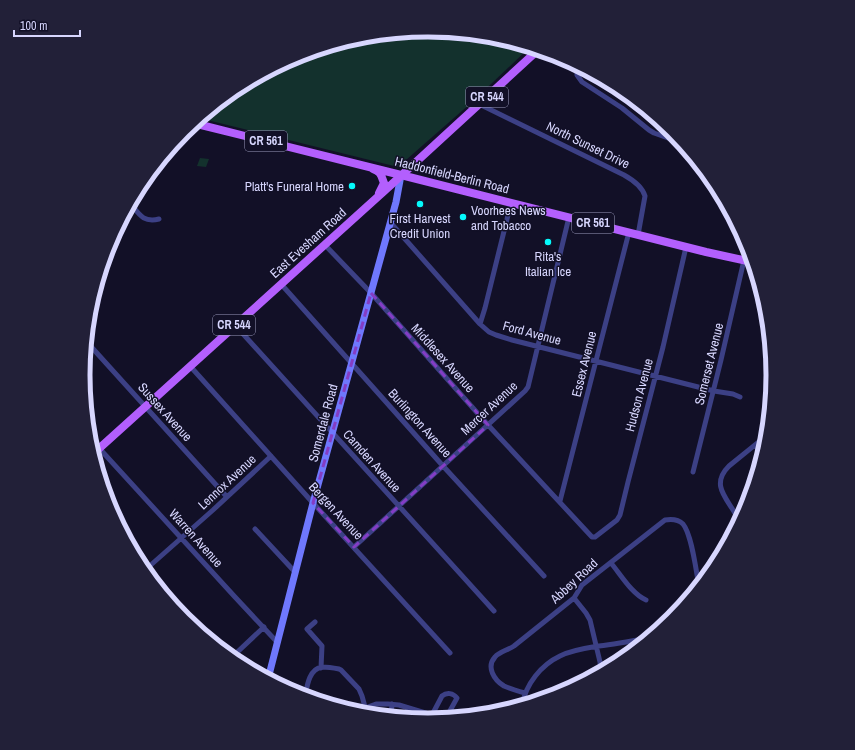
<svg xmlns="http://www.w3.org/2000/svg" width="855" height="750" viewBox="0 0 855 750" font-family="'Archivo Narrow',sans-serif">
<rect width="100%" height="100%" fill="#121027"/>
<path fill="#13312d" d="M 428,30 L 495,37 L 530,47 L 471,103 L 398,167 L 199,118 L 236,88 L 296,56 L 360,37 Z
M 200,158 L 209,159 L 206,167 L 197,166 Z"/>
<g fill="none" stroke-linecap="round" stroke-linejoin="round">
<path stroke="#3c4085" stroke-width="5" d="M 577,65 L 577,75 L 582,82 L 622,108 L 649,130 L 654,133 L 682,143
M 479,104 L 624,175 C 633,180 642,186 645,196 L 638,235
M 130,203 C 139,214 143,223 159,219
M 390,222 L 480,324 L 489,332 L 496,335 L 512,340 L 714,391 L 733,394 L 740,397
M 324,244 L 371,293 L 488,425 L 592,537 L 595,537 L 617,520 L 620,515 L 628,482 L 663,347 L 686,247
M 281,284 L 443,466 L 544,576
M 480,324 L 485,308 L 511,203
M 235,325 L 494,611
M 86,341 L 227,497
M 190,366 L 313,503 L 450,653
M 755,445 L 762,454
M 99,448 L 235,597 L 277,642
M 693,472 L 721,360 L 744,260
M 560,501 L 629,232
M 739,521 C 731,501 708,487 729,466 L 766,436
M 255,529 L 295,572
M 354,547 L 525,391 L 528,387 L 569,217
M 611,563 C 621,575 632,594 646,600
M 144,571 L 213,510 L 271,456
M 574,598 L 586,613 L 590,620 L 600,662 L 601,672
M 315,622 L 307,629 L 322,646 L 321,668
M 231,658 L 264,627
M 525,693 C 518,691 511,689 504,686 C 494,680 486,667 495,657 C 499,652 508,650 514,646 L 574,598 L 582,585 L 665,520 C 671,519 678,519 683,524 C 692,535 696,571 699,586
M 305,697 C 307,686 309,669 322,667 C 328,667 334,668 339,669 L 341,670 L 359,689 L 362,696 L 365,707
M 522,705 C 526,684 541,665 560,656 C 572,650 587,648 599,646 C 616,644 632,641 648,638
M 354,712 L 376,704 L 388,704 L 399,705 L 432,715 L 446,718
M 432,715 L 442,696 C 447,692 453,693 457,698 L 446,718
M 391,716 L 392,704
M 406,718 L 408,708"/>
<path stroke="#6f78fd" stroke-width="7" d="M 268,679 L 313,503 L 396,202 L 401,175"/>
<path stroke="#b35ffd" stroke-width="8" d="M 193,123 L 401,175 L 706,252 L 752,262
M 373,169 C 381,172 381,175 384,183 L 379,193
M 93,454 L 392,184 L 538,50"/>
</g>
<path fill="none" stroke="#843dc5" stroke-width="3" stroke-dasharray="8 5" stroke-linejoin="round" d="M 371,293 L 488,425 L 354,547 L 313,503 Z"/>
<g fill="#05fafc" stroke="#121027" stroke-width="1.5">
<circle cx="352" cy="186" r="4"/>
<circle cx="420" cy="204" r="4"/>
<circle cx="463" cy="217" r="4"/>
<circle cx="548" cy="242" r="4"/>
</g>
<g text-anchor="middle" dominant-baseline="central" stroke-width="3" stroke-linejoin="round" paint-order="stroke">
<g fill="#121027" stroke="#9c9bbe" stroke-width="1">
<rect x="466" y="87" width="42" height="20" rx="3"/>
<rect x="245" y="131" width="42" height="20" rx="3"/>
<rect x="572" y="213" width="42" height="20" rx="3"/>
<rect x="213" y="315" width="42" height="20" rx="3"/>
</g>
<g font-size="12" font-weight="bold" fill="#d7d6fe">
<text x="487" y="97">CR 544</text>
<text x="266" y="141">CR 561</text>
<text x="593" y="223">CR 561</text>
<text x="234" y="325">CR 544</text>
</g>
<g font-size="13" fill="#d7d6fe" stroke="#121027">
<text transform="translate(588 145) rotate(26)">North Sunset Drive</text>
<text transform="translate(452 175) rotate(14)">Haddonfield-Berlin Road</text>
<text transform="translate(308 243) rotate(-42)">East Evesham Road</text>
<text transform="translate(532 333) rotate(15)">Ford Avenue</text>
<text transform="translate(443 358) rotate(48)">Middlesex Avenue</text>
<text transform="translate(584 364) rotate(-76)">Essex Avenue</text>
<text transform="translate(709 364) rotate(-76)">Somerset Avenue</text>
<text transform="translate(639 395) rotate(-75)">Hudson Avenue</text>
<text transform="translate(489 408) rotate(-43)">Mercer Avenue</text>
<text transform="translate(165 412) rotate(48)">Sussex Avenue</text>
<text transform="translate(323 423) rotate(-75)">Somerdale Road</text>
<text transform="translate(420 423) rotate(48)">Burlington Avenue</text>
<text transform="translate(372 461) rotate(48)">Camden Avenue</text>
<text transform="translate(227 482) rotate(-43)">Lennox Avenue</text>
<text transform="translate(336 511) rotate(47)">Bergen Avenue</text>
<text transform="translate(196 538) rotate(48)">Warren Avenue</text>
<text transform="translate(574 581) rotate(-43)">Abbey Road</text>
</g>
<g font-size="13" fill="#d7d6fe" stroke="#121027">
<text x="344" y="186" text-anchor="end">Platt's Funeral Home</text>
<text x="471" y="210" text-anchor="start">Voorhees News<tspan x="471" dy="15">and Tobacco</tspan></text>
<text x="420" y="218">First Harvest<tspan x="420" dy="15">Credit Union</tspan></text>
<text x="548" y="256">Rita's<tspan x="548" dy="15">Italian Ice</tspan></text>
</g>
</g>
<path d="M0 0H855V750H0ZM90 375a338 338 0 1 1 676 0a338 338 0 1 1-676 0Z" fill="#222038" fill-rule="evenodd"/>
<path fill="none" stroke="#d7d6fe" stroke-width="5" d="M90 375a338 338 0 1 1 676 0a338 338 0 1 1-676 0Z"/>
<path d="M14 30v6h66v-6" fill="none" stroke="#d7d6fe" stroke-width="2"/>
<text x="20" y="30" font-size="12" fill="#d7d6fe" stroke="#121027" stroke-width="3" paint-order="stroke">100 m</text>
</svg>
